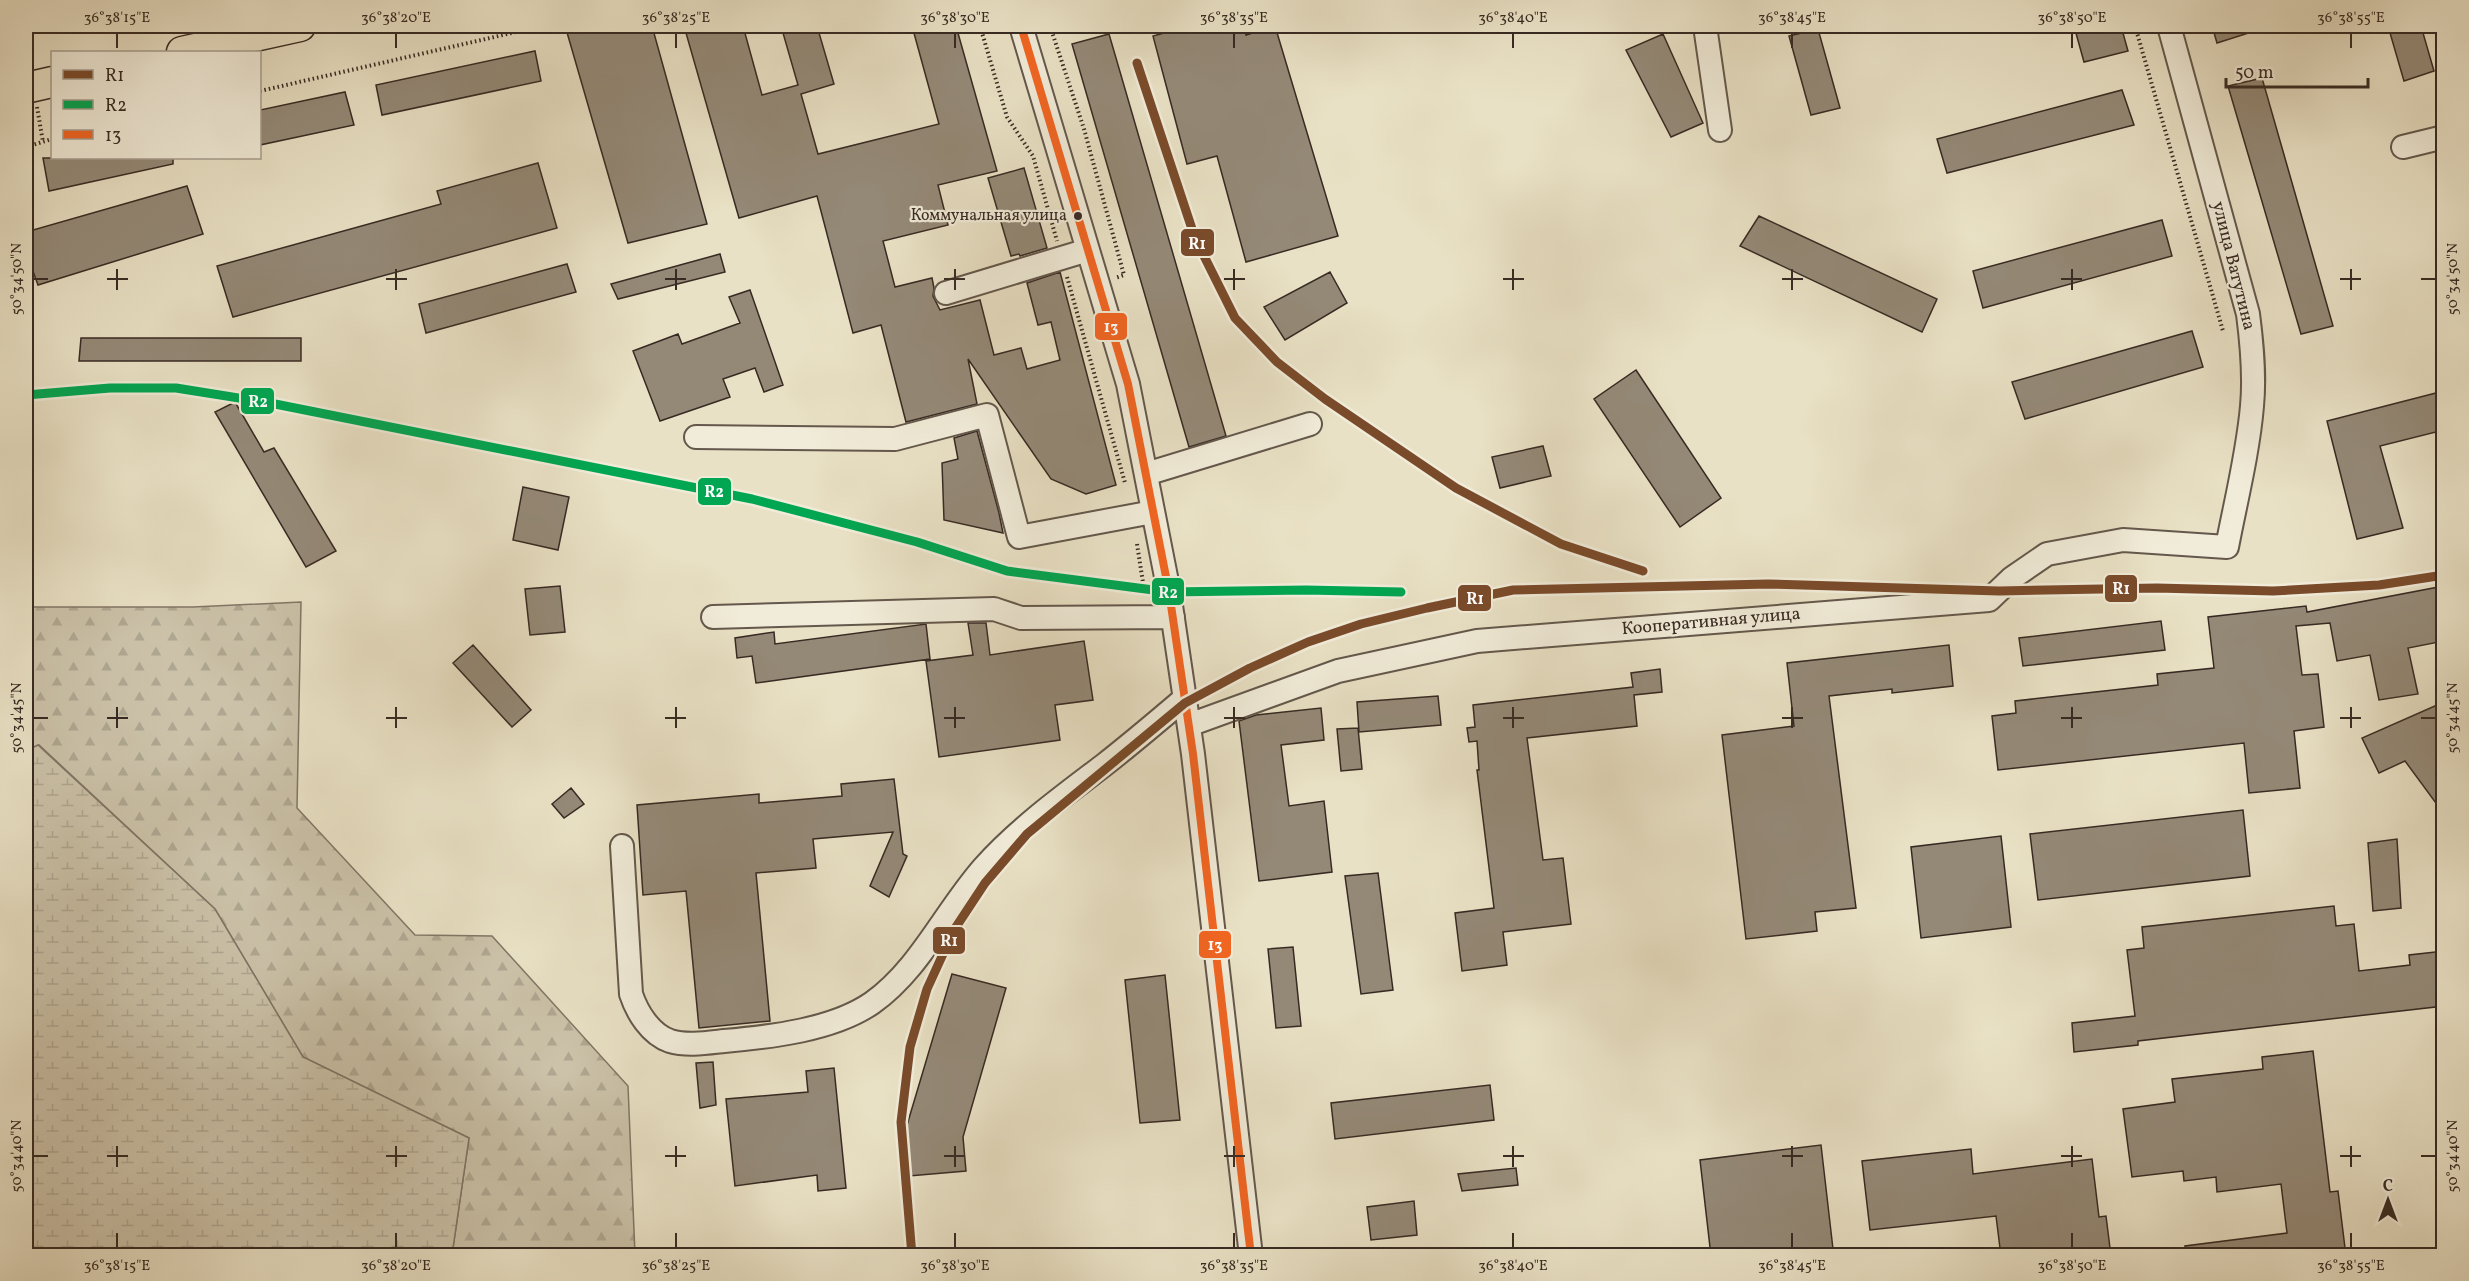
<svg xmlns="http://www.w3.org/2000/svg" width="2469" height="1281" viewBox="0 0 2469 1281" font-family="Vollkorn,serif">
<defs>
<pattern id="forest-firs" width="22" height="20" patternUnits="userSpaceOnUse" patternTransform="scale(1.5)"><rect width="22" height="20" fill="#cbc2a9"/><path d="M5 1l3.5 6h-7zM16 11l3.5 6h-7z" fill="#afa791"/></pattern>
<pattern id="wetland-marsh" width="20" height="14" patternUnits="userSpaceOnUse" patternTransform="scale(1.5)"><rect width="20" height="14" fill="#cbc2a9"/><path d="M1 5h8M5 5V1M11 12h8M15 12V8" fill="none" stroke="#afa791"/></pattern>
</defs>
<rect width="100%" height="100%" fill="#e9e1c5"/>
<filter id="stains"><feTurbulence type="fractalNoise" baseFrequency=".00333" numOctaves="4"/><feColorMatrix values="0 0 0 0 .2 0 0 0 0 .09 0 0 0 0 .02 0 0 0 .5 -.17"/></filter>
<radialGradient id="worn" r=".72"><stop offset=".6" stop-color="#630" stop-opacity="0"/><stop offset="1" stop-color="#630" stop-opacity=".3"/></radialGradient>
<path fill="url(#forest-firs)" stroke="#817666" stroke-width="1.5" d="M 301,602 L 297,808 L 415,935 L 492,936 L 628,1086 L 635,1255 L 452,1255 L 469,1138 L 303,1057 L 215,909 L 39,745 L 26,751 L 26,627 L 29,607 L 193,607 Z"/>
<path fill="url(#wetland-marsh)" stroke="#817666" stroke-width="1.5" d="M 38,745 L 215,909 L 303,1057 L 469,1138 L 452,1255 L 26,1255 L 26,751 Z"/>
<path fill="#948977" stroke="#372a23" stroke-width="1.5" d="M 579,26 L 652,26 L 707,224 L 628,243 L 566,29 Z
M 684,26 L 743,26 L 762,95 L 798,85 L 781,26 L 817,26 L 834,84 L 801,94 L 818,154 L 939,124 L 912,26 L 956,26 L 997,171 L 938,185 L 948,225 L 883,241 L 895,287 L 932,278 L 934,288 L 933,296 L 940,310 L 980,300 L 994,355 L 1021,348 L 1027,369 L 1060,360 L 1051,322 L 1038,325 L 1027,283 L 1060,272 L 1116,485 L 1086,494 L 1051,479 L 968,359 L 977,404 L 906,422 L 881,325 L 853,333 L 817,196 L 739,218 Z
M 1190,26 L 1243,26 L 1246,35 L 1275,26 L 1338,236 L 1246,262 L 1217,156 L 1187,164 L 1153,36 Z
M 2074,26 L 2121,26 L 2128,51 L 2084,62 Z
M 2212,26 L 2260,26 L 2261,29 L 2217,43 Z
M 2388,26 L 2421,26 L 2434,71 L 2404,81 Z
M 1818,29 L 1840,108 L 1811,115 L 1789,36 Z
M 1109,34 L 1226,436 L 1189,447 L 1072,44 Z
M 1663,34 L 1703,123 L 1671,137 L 1626,50 Z
M 535,51 L 541,81 L 382,115 L 376,85 Z
M 2262,78 L 2333,326 L 2301,334 L 2228,86 Z
M 2122,90 L 2134,125 L 1947,173 L 1937,139 Z
M 345,92 L 354,125 L 260,145 L 260,110 Z
M 43,158 L 173,158 L 173,164 L 49,191 Z
M 538,163 L 557,228 L 233,317 L 217,266 L 441,204 L 437,191 Z
M 1024,168 L 1047,248 L 1020,256 L 1019,254 L 1011,256 L 988,178 Z
M 187,186 L 203,234 L 38,285 L 26,252 L 26,232 Z
M 1759,216 L 1937,299 L 1922,332 L 1740,246 Z
M 2162,220 L 2172,256 L 1983,308 L 1973,271 Z
M 720,254 L 725,272 L 618,299 L 611,284 Z
M 567,264 L 576,292 L 426,333 L 419,304 Z
M 1330,272 L 1347,303 L 1285,340 L 1264,307 Z
M 750,290 L 783,385 L 764,392 L 755,368 L 723,379 L 730,397 L 660,421 L 633,351 L 678,334 L 682,344 L 740,323 L 729,297 Z
M 2192,331 L 2203,367 L 2025,419 L 2012,382 Z
M 81,338 L 301,338 L 301,361 L 79,361 Z
M 1636,370 L 1721,498 L 1680,527 L 1594,399 Z
M 2436,393 L 2444,420 L 2444,430 L 2380,446 L 2403,528 L 2357,539 L 2327,421 Z
M 235,402 L 264,452 L 274,448 L 336,551 L 306,567 L 215,412 Z
M 977,431 L 999,513 L 1003,533 L 944,520 L 942,463 L 958,459 L 954,438 Z
M 1543,446 L 1551,476 L 1500,488 L 1492,457 Z
M 523,487 L 569,497 L 558,550 L 513,540 Z
M 560,586 L 565,632 L 530,635 L 525,589 Z
M 2444,586 L 2444,641 L 2408,648 L 2418,694 L 2379,700 L 2370,655 L 2337,661 L 2330,623 L 2296,626 L 2302,675 L 2318,674 L 2324,727 L 2294,731 L 2300,788 L 2249,793 L 2244,743 L 1998,770 L 1992,716 L 2016,713 L 2015,701 L 2158,685 L 2157,674 L 2214,668 L 2208,617 L 2306,606 L 2307,612 Z
M 2161,621 L 2165,650 L 2023,666 L 2019,638 Z
M 968,623 L 986,623 L 990,655 L 1084,641 L 1093,700 L 1055,705 L 1060,740 L 939,757 L 926,661 L 973,655 Z
M 926,624 L 930,659 L 756,683 L 752,656 L 737,658 L 735,638 L 774,632 L 775,644 Z
M 473,645 L 531,710 L 512,727 L 453,663 Z
M 1949,645 L 1953,686 L 1892,693 L 1892,689 L 1829,696 L 1856,908 L 1815,912 L 1817,931 L 1746,939 L 1722,735 L 1794,726 L 1787,663 Z
M 1660,669 L 1662,692 L 1634,695 L 1637,726 L 1527,738 L 1543,860 L 1563,858 L 1571,924 L 1503,932 L 1507,965 L 1462,971 L 1455,913 L 1494,908 L 1477,770 L 1479,770 L 1477,741 L 1469,742 L 1467,728 L 1475,727 L 1473,705 L 1633,687 L 1631,673 Z
M 1438,696 L 1441,725 L 1359,732 L 1357,702 Z
M 2444,702 L 2444,814 L 2405,761 L 2379,773 L 2362,738 Z
M 1321,708 L 1324,740 L 1281,745 L 1289,806 L 1324,801 L 1332,872 L 1259,881 L 1239,721 L 1256,715 Z
M 1358,728 L 1362,769 L 1341,771 L 1337,729 Z
M 894,779 L 903,854 L 907,856 L 889,897 L 870,886 L 893,832 L 813,839 L 816,868 L 756,873 L 770,1021 L 699,1028 L 686,891 L 643,895 L 637,805 L 759,794 L 759,803 L 842,796 L 841,784 Z
M 571,788 L 584,804 L 564,818 L 552,804 Z
M 2243,810 L 2250,876 L 2038,900 L 2030,834 Z
M 2001,836 L 2011,927 L 1921,938 L 1911,847 Z
M 2397,839 L 2401,908 L 2373,911 L 2368,843 Z
M 1378,873 L 1393,990 L 1361,994 L 1345,876 Z
M 2334,906 L 2336,926 L 2354,924 L 2359,971 L 2410,965 L 2409,955 L 2444,951 L 2444,1006 L 2138,1041 L 2138,1045 L 2074,1052 L 2072,1023 L 2135,1016 L 2127,950 L 2144,948 L 2142,927 Z
M 1293,947 L 1301,1026 L 1276,1028 L 1268,949 Z
M 952,974 L 1006,988 L 963,1137 L 966,1171 L 909,1176 L 907,1125 Z
M 1165,975 L 1180,1120 L 1140,1123 L 1125,980 Z
M 2313,1051 L 2330,1192 L 2338,1191 L 2346,1256 L 2186,1256 L 2185,1246 L 2287,1233 L 2281,1184 L 2217,1192 L 2216,1177 L 2184,1181 L 2183,1171 L 2132,1177 L 2123,1109 L 2175,1102 L 2172,1079 L 2263,1069 L 2262,1057 Z
M 713,1062 L 716,1105 L 700,1108 L 696,1063 Z
M 834,1068 L 846,1188 L 818,1191 L 817,1175 L 735,1186 L 726,1099 L 808,1092 L 806,1071 Z
M 1490,1085 L 1494,1120 L 1335,1139 L 1331,1103 Z
M 1821,1145 L 1833,1249 L 1807,1252 L 1808,1256 L 1789,1256 L 1789,1254 L 1711,1256 L 1700,1160 Z
M 1971,1149 L 1973,1174 L 2092,1159 L 2099,1217 L 2106,1216 L 2111,1256 L 2001,1256 L 1996,1216 L 1870,1230 L 1862,1161 Z
M 1516,1168 L 1518,1185 L 1462,1191 L 1458,1174 Z
M 1414,1201 L 1417,1235 L 1371,1240 L 1367,1207 Z"/>
<g fill="none" stroke-linecap="round" stroke-linejoin="round">
<defs>
<path id="minor" d="M 1021,26 L 1128,384 L 1169,592 L 1193,754 L 1251,1256
M 1705,26 L 1720,130
M 2403,147 L 2444,137
M 946,293 L 1088,250
M 696,437 L 895,439 L 987,415 L 1019,537 L 1153,512
M 1146,474 L 1310,424
M 713,617 L 994,609 L 1021,618 L 1173,617
M 1189,725 L 1338,671 L 1477,641 L 1989,600 L 2012,578 L 2047,554 L 2123,540 L 2227,547 C 2236,500 2248,453 2252,406 C 2255,375 2252,345 2248,314 L 2169,26
M 622,846 L 631,994 C 637,1012 650,1034 670,1041 C 687,1046 706,1043 724,1041 C 770,1037 833,1030 872,1003 C 920,969 945,911 984,867 C 1019,828 1062,797 1104,765 C 1132,743 1158,721 1185,698"/>
<path id="major" d="M 182,52 L 300,26
M 26,88 L 52,82"/>
</defs>
<use href="#minor" stroke="#64584c" stroke-width="26"/>
<use href="#major" stroke="#372a23" stroke-width="33"/>
<path stroke="#372a23" stroke-width="4" stroke-dasharray="1.5 3" stroke-linecap="butt" d="M 980,26 L 1007,117 L 1033,156 L 1057,241
M 1050,26 L 1084,129 L 1124,275 L 1115,278
M 2135,26 L 2223,331
M 260,91 L 542,26
M 37,107 L 43,142
M 26,147 L 52,139
M 1067,277 L 1125,483
M 1137,544 L 1144,589"/>
<use href="#minor" stroke="#f1ecd9" stroke-width="22"/>
<use href="#major" stroke="#e9e1c5" stroke-width="30"/>
<defs>
<path id="bus-1" d="M 1021,26 L 1128,384 L 1169,592 L 1193,754 L 1251,1256"/>
</defs>
<use href="#bus-1" stroke="#f1ecd9" stroke-width="12"/>
<use href="#bus-1" stroke="#f26522" stroke-width="8"/>
<defs>
<path id="rail-1" d="M 1137,63 L 1195,238 L 1235,318 L 1277,362 L 1325,399 L 1456,488 L 1561,544 L 1643,571
M 912,1256 L 901,1122 L 910,1047 L 927,989 L 954,930 L 985,883 L 1027,834 L 1185,703 L 1250,668 L 1308,642 L 1361,624 L 1427,608 L 1513,590 L 1768,584 L 1999,591 L 2157,588 L 2273,591 L 2379,585 L 2444,575"/>
<path id="rail-2" d="M 26,395 L 110,388 L 176,388 L 270,403 L 752,499 L 917,542 L 1007,571 L 1169,592 L 1306,590 L 1401,592"/>
</defs>
<use href="#rail-1" stroke="#f1ecd9" stroke-width="14"/>
<use href="#rail-2" stroke="#f1ecd9" stroke-width="14"/>
<use href="#rail-1" stroke="#7a4b2a" stroke-width="9"/>
<use href="#rail-2" stroke="#00a651" stroke-width="9"/>
</g>
<path fill="none" stroke="#372a23" stroke-width="2" d="M 117,33 L 117,48M 396,33 L 396,48M 676,33 L 676,48M 955,33 L 955,48M 1234,33 L 1234,48M 1513,33 L 1513,48M 1792,33 L 1792,48M 2072,33 L 2072,48M 2351,33 L 2351,48M 117,269 L 117,290M 396,269 L 396,290M 676,269 L 676,290M 955,269 L 955,290M 1234,269 L 1234,290M 1513,269 L 1513,290M 1792,269 L 1792,290M 2072,269 L 2072,290M 2351,269 L 2351,290M 33,279 L 48,279M 107,279 L 128,279M 386,279 L 407,279M 665,279 L 686,279M 944,279 L 965,279M 1224,279 L 1245,279M 1503,279 L 1524,279M 1782,279 L 1803,279M 2061,279 L 2082,279M 2340,279 L 2361,279M 2421,279 L 2436,279M 117,707 L 117,728M 396,707 L 396,728M 676,707 L 676,728M 955,707 L 955,728M 1234,707 L 1234,728M 1513,707 L 1513,728M 1792,707 L 1792,728M 2072,707 L 2072,728M 2351,707 L 2351,728M 33,718 L 48,718M 107,718 L 128,718M 386,718 L 407,718M 665,718 L 686,718M 944,718 L 965,718M 1224,718 L 1245,718M 1503,718 L 1524,718M 1782,718 L 1803,718M 2061,718 L 2082,718M 2340,718 L 2361,718M 2421,718 L 2436,718M 117,1146 L 117,1167M 396,1146 L 396,1167M 676,1146 L 676,1167M 955,1146 L 955,1167M 1234,1146 L 1234,1167M 1513,1146 L 1513,1167M 1792,1146 L 1792,1167M 2072,1146 L 2072,1167M 2351,1146 L 2351,1167M 33,1156 L 48,1156M 107,1156 L 128,1156M 386,1156 L 407,1156M 665,1156 L 686,1156M 944,1156 L 965,1156M 1224,1156 L 1245,1156M 1503,1156 L 1524,1156M 1782,1156 L 1803,1156M 2061,1156 L 2082,1156M 2340,1156 L 2361,1156M 2421,1156 L 2436,1156M 117,1233 L 117,1248M 396,1233 L 396,1248M 676,1233 L 676,1248M 955,1233 L 955,1248M 1234,1233 L 1234,1248M 1513,1233 L 1513,1248M 1792,1233 L 1792,1248M 2072,1233 L 2072,1248M 2351,1233 L 2351,1248"/>
<circle fill="#372a23" stroke="#f1ecd9" stroke-width="2" cx="1078" cy="216" r="5"/>
<g text-anchor="middle" dominant-baseline="central" stroke-width="4.5" stroke-linejoin="round" paint-order="stroke">
<g font-size="16" fill="#372a23" stroke="#f1ecd9" text-anchor="end">
<text x="1067" y="216">Коммунальная улица</text>
</g>
<g font-size="18" fill="#372a23" stroke="#f1ecd9">
<text transform="translate(2233 266) rotate(76)">улица Ватутина</text>
<text transform="translate(1711 622) rotate(-5)">Кооперативная улица</text>
</g>
</g>
<g stroke="#f1ecd9" stroke-width="2">
<rect x="1180" y="228" width="35" height="29" rx="6" fill="#7a4b2a"/>
<rect x="1094" y="312" width="34" height="29" rx="6" fill="#f26522"/>
<rect x="240" y="387" width="35" height="28" rx="6" fill="#00a651"/>
<rect x="697" y="477" width="35" height="29" rx="6" fill="#00a651"/>
<rect x="2104" y="574" width="34" height="29" rx="6" fill="#7a4b2a"/>
<rect x="1151" y="577" width="34" height="29" rx="6" fill="#00a651"/>
<rect x="1457" y="584" width="35" height="28" rx="6" fill="#7a4b2a"/>
<rect x="932" y="926" width="34" height="29" rx="6" fill="#7a4b2a"/>
<rect x="1198" y="930" width="34" height="29" rx="6" fill="#f26522"/>
</g>
<g font-size="16" text-anchor="middle" font-weight="bold" fill="#fff">
<text x="1197" y="249">R1</text>
<text x="1111" y="332">13</text>
<text x="258" y="407">R2</text>
<text x="714" y="497">R2</text>
<text x="2121" y="594">R1</text>
<text x="1168" y="598">R2</text>
<text x="1475" y="604">R1</text>
<text x="949" y="946">R1</text>
<text x="1215" y="950">13</text>
</g>
<rect width="2469" height="1281" fill="none" stroke="#e9e1c5" stroke-width="66"/>
<rect x="51" y="51" width="210" height="108" fill="#f1ecd9" stroke="#a79e90" stroke-width="1.5"/>
<rect x="63" y="70" width="30" height="9" fill="#7a4b2a" stroke="#a79e90" stroke-width="1.5"/>
<text x="105" y="81" font-size="18" fill="#372a23">R1</text>
<rect x="63" y="100" width="30" height="9" fill="#00a651" stroke="#a79e90" stroke-width="1.5"/>
<text x="105" y="111" font-size="18" fill="#372a23">R2</text>
<rect x="63" y="130" width="30" height="9" fill="#f26522" stroke="#a79e90" stroke-width="1.5"/>
<text x="105" y="141" font-size="18" fill="#372a23">13</text>
<g transform="translate(2388 1200)" stroke="#f1ecd9" stroke-width="4.5" paint-order="stroke">
<path d="M0-4.5L10 22L0 15L-10 22Z" fill="#372a23"/>
<text y="-9" font-size="16" font-weight="bold" text-anchor="middle" fill="#372a23">С</text>
</g>
<path d="M2226 78v9h142v-9" fill="none" stroke="#372a23" stroke-width="3"/>
<text x="2235" y="78" font-size="18" fill="#372a23" stroke="#f1ecd9" stroke-width="4.5" paint-order="stroke">50 m</text>
<rect x="33" y="33" width="2403" height="1215" fill="none" stroke="#372a23" stroke-width="2"/>
<g font-size="15" text-anchor="middle" fill="#372a23">
<text x="117" y="22">36°38'15"E</text>
<text x="396" y="22">36°38'20"E</text>
<text x="676" y="22">36°38'25"E</text>
<text x="955" y="22">36°38'30"E</text>
<text x="1234" y="22">36°38'35"E</text>
<text x="1513" y="22">36°38'40"E</text>
<text x="1792" y="22">36°38'45"E</text>
<text x="2072" y="22">36°38'50"E</text>
<text x="2351" y="22">36°38'55"E</text>
<text transform="translate(16 279) rotate(-90)" y="5">50°34'50"N</text>
<text transform="translate(2452 279) rotate(-90)" y="5">50°34'50"N</text>
<text transform="translate(16 718) rotate(-90)" y="5">50°34'45"N</text>
<text transform="translate(2452 718) rotate(-90)" y="5">50°34'45"N</text>
<text transform="translate(16 1156) rotate(-90)" y="5">50°34'40"N</text>
<text transform="translate(2452 1156) rotate(-90)" y="5">50°34'40"N</text>
<text x="117" y="1270">36°38'15"E</text>
<text x="396" y="1270">36°38'20"E</text>
<text x="676" y="1270">36°38'25"E</text>
<text x="955" y="1270">36°38'30"E</text>
<text x="1234" y="1270">36°38'35"E</text>
<text x="1513" y="1270">36°38'40"E</text>
<text x="1792" y="1270">36°38'45"E</text>
<text x="2072" y="1270">36°38'50"E</text>
<text x="2351" y="1270">36°38'55"E</text>
</g>
<rect width="100%" height="100%" filter="url(#stains)"/>
<rect width="100%" height="100%" fill="url(#worn)"/>
</svg>
